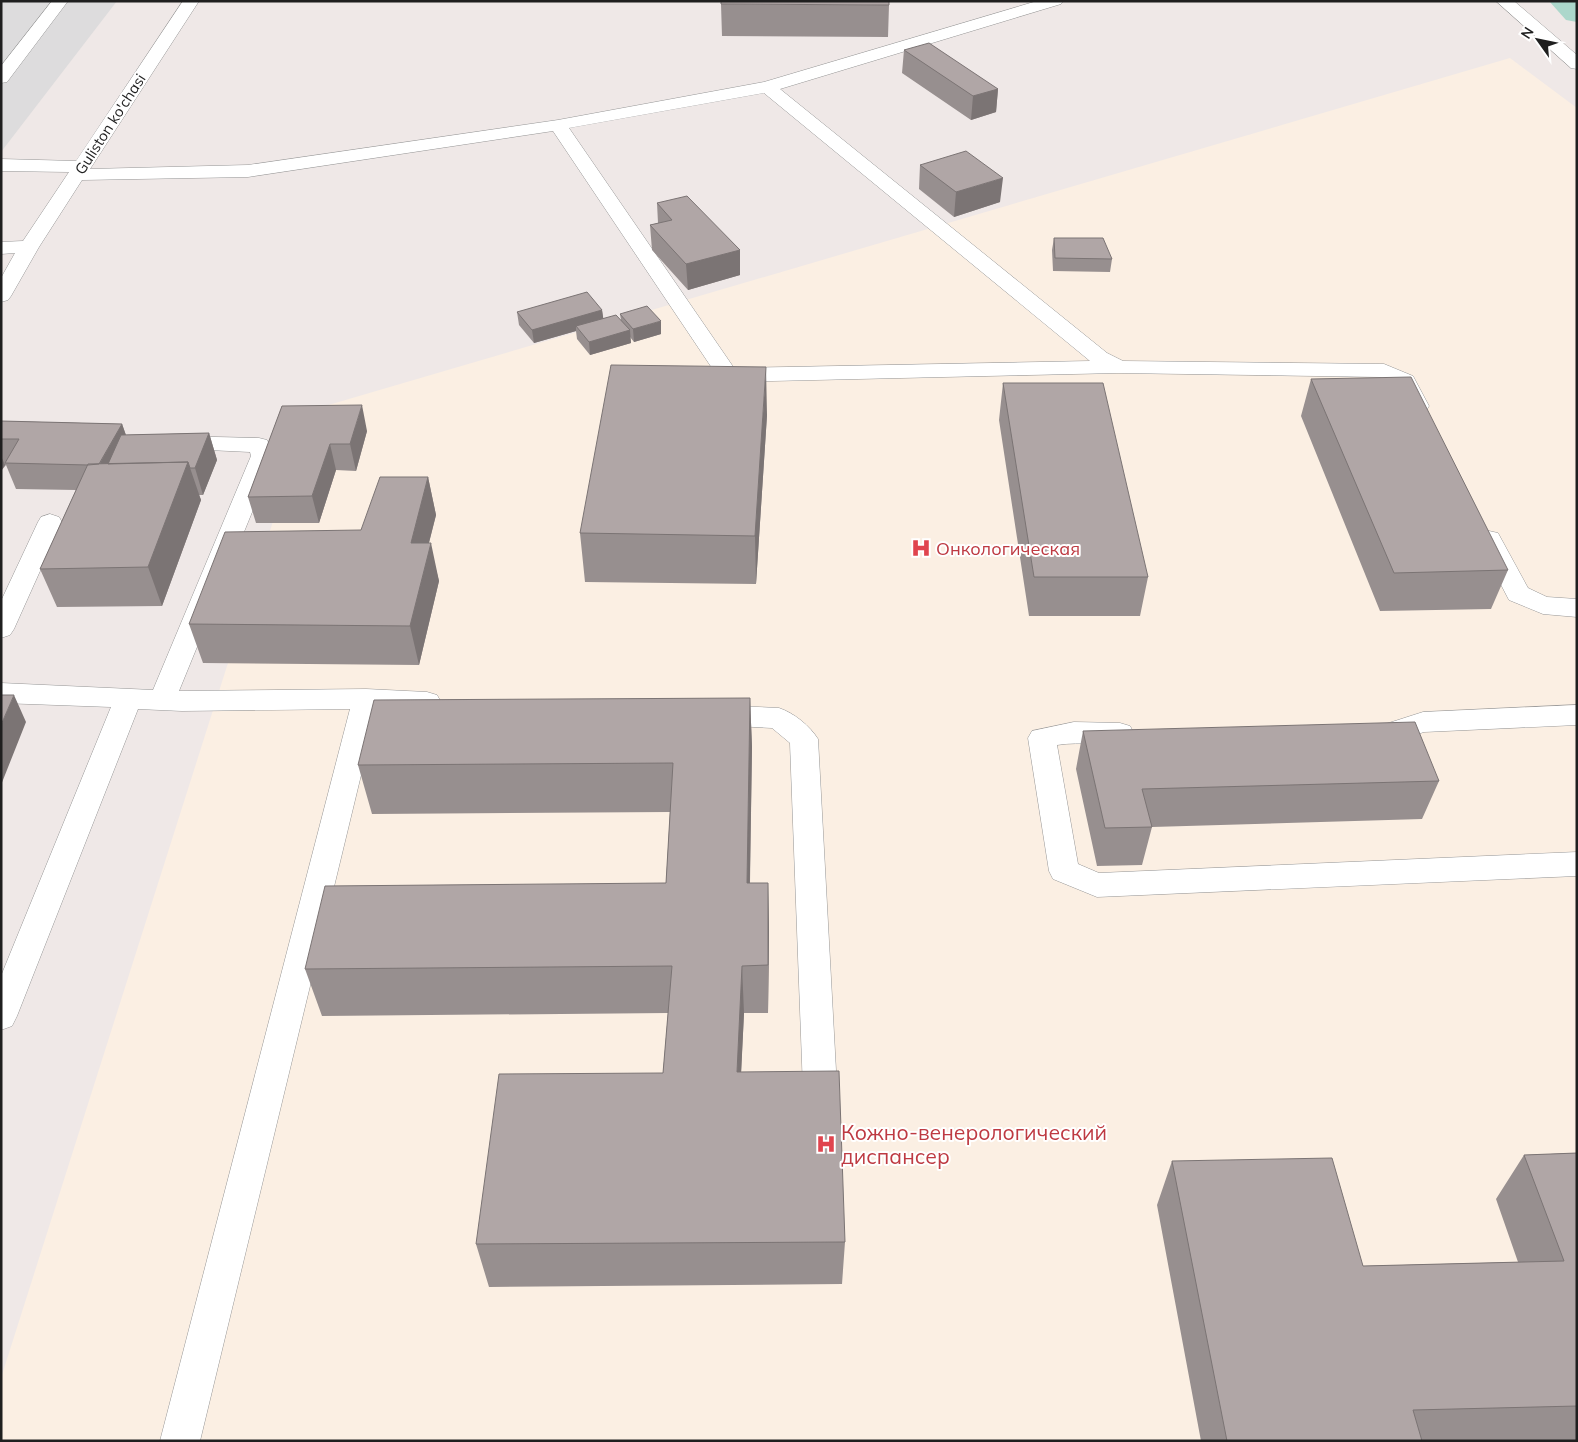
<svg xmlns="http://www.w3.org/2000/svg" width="1578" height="1442" viewBox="0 0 1578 1442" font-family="Mulish,sans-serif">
<rect width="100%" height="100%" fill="#efe8e7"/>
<path fill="#dddcdd" d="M 1,1 L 117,1 L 1,152 Z"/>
<path fill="#fbefe3" d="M 1510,58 L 1577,108 L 1577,1441 L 1,1441 L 1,1378 L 308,411 Z"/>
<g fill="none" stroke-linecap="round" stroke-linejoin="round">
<path fill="#acd7cb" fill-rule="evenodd" d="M 1549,1 L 1577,1 L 1577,22 L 1566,20 Z"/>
<defs>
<path id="minor" d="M 52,1 L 68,1 L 7,82 L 1,83 L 1,66 Z
M 183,1 L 199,1 L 90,169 L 248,165 L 558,120 L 764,82 L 1037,1 L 1063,1 L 1061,4 L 780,89 L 1107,353 L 1123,361 L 1384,364 L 1413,376 L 1429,406 L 1426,411 L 1418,413 L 1410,411 L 1396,385 L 1380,377 L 1118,373 L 728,382 L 720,380 L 553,131 L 248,177 L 82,180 L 39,247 L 11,296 L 8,300 L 1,302 L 1,278 L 15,253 L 1,254 L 1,242 L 23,241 L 69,172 L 1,171 L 1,159 L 76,161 ZM 764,93 L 1090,361 L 734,368 L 569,128 Z
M 1496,1 L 1514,1 L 1577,55 L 1577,69 L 1571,68 Z
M 175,436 L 259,438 L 267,440 L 275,456 L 179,691 L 366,689 L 427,692 L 437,695 L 441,702 L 437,709 L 427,712 L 377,709 L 200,1441 L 160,1441 L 350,709 L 182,711 L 138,709 L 17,1016 L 12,1026 L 1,1030 L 1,976 L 111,707 L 1,703 L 1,683 L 153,690 L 251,456 L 250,452 L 167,448 L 164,443 L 167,438 Z
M 50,514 L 59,517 L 62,522 L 14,629 L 10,635 L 1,638 L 1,601 L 38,522 L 41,517 Z
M 1489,531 L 1498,533 L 1528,588 L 1547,597 L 1577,599 L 1577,617 L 1543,614 L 1509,600 L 1477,539 L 1480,533 Z
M 715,705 L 779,708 C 794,713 810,726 818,739 L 837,1089 L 832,1099 L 820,1104 L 808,1099 L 803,1089 L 790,743 L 772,728 L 715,725 L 705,722 L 701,715 L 705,708 Z
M 1577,705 L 1577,725 L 1424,732 L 1380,746 L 1370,743 L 1366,736 L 1370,729 L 1423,712 Z
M 1074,722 L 1120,723 L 1130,726 L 1134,733 L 1130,740 C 1107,747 1081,741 1057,745 L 1078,864 L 1099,873 L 1577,852 L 1577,876 L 1097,897 L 1053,879 L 1049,871 L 1028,738 L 1032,731 Z"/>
</defs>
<use href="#minor" stroke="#969696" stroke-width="1"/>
<use href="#minor" fill="#fff" fill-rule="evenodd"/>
</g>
<path fill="#978f8f" d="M 721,4 L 889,5 L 888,37 L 722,36 Z
M 904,50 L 998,89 L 996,112 L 971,120 L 902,73 Z
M 920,165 L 1000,202 L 954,217 L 919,189 Z
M 657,203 L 740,250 L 740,275 L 688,290 L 652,250 L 650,225 L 658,223 Z
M 1054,238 L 1112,259 L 1110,272 L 1053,271 L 1052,250 Z
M 602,310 L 603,318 L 621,320 L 620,314 L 661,334 L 634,342 L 630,337 L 631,343 L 590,355 L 577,339 L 576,331 L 534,343 L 519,325 L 517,312 Z
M 1311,379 L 1508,570 L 1491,609 L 1380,611 L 1301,416 Z
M 1003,383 L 1148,577 L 1140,616 L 1029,616 L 999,420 Z
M 282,406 L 367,431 L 356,471 L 336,470 L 319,523 L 256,523 L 248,497 Z
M 767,415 L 756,584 L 585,582 L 580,533 Z
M 1,421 L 122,424 L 126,435 L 209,433 L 217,460 L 203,495 L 199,495 L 201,500 L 162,606 L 57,607 L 40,569 L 76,490 L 16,489 L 6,465 L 1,471 Z
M 428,477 L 436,515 L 429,543 L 439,581 L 419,665 L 203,663 L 189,624 L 361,530 Z
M 750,698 L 752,747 L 750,883 L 768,883 L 769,931 L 768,1013 L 744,1013 L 741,1072 L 845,1242 L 842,1284 L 489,1287 L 476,1244 L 663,1073 L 668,1013 L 322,1016 L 305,969 L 666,883 L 670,812 L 372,814 L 358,765 Z
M 1083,731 L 1439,781 L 1422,819 L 1152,827 L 1142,865 L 1097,866 L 1076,769 Z
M 1577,1153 L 1577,1441 L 1201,1441 L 1157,1205 L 1172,1161 L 1363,1266 L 1518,1262 L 1496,1199 L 1524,1155 Z"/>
<path fill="#7b7474" d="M 998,89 L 996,112 L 971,120 L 973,96 Z
M 1003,178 L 1000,202 L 954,217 L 956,192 Z
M 740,250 L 740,275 L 688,290 L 686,264 Z
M 602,310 L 604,323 L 576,326 L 576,331 L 534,343 L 532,330 Z
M 661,321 L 661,334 L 634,342 L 633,329 Z
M 630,330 L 631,343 L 590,355 L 589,342 Z
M 766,367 L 767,415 L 756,584 L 755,536 Z
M 362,405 L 367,431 L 356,471 L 350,444 Z
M 122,424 L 131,450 L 106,470 L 99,465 Z
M 209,433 L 217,460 L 203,495 L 195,468 Z
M 330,444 L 336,470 L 319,523 L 312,496 Z
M 1,456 L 5,465 L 1,471 Z
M 188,462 L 201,500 L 162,606 L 148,567 Z
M 428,477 L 436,515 L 419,581 L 411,543 Z
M 431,543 L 439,581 L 419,665 L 410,626 Z
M 14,695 L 26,722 L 1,785 L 1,725 Z
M 750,698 L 752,747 L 749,930 L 747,883 Z
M 768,883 L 769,931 L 768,1013 Z
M 742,966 L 744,1013 L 739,1117 L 737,1072 Z"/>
<path fill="#b0a6a6" stroke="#7b7474" d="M 721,1 L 889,1 L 889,5 L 721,4 Z
M 929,43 L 998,89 L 973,96 L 904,50 Z
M 966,151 L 1003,178 L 956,192 L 920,165 Z
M 687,196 L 740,250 L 686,264 L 650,225 L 672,220 L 657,203 Z
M 1054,238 L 1103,238 L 1112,259 L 1055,258 Z
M 587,292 L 602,310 L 532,330 L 517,312 Z
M 647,306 L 661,321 L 633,329 L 620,314 Z
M 616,315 L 630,330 L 589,342 L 576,326 Z
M 611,365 L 766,367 L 755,536 L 580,533 Z
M 1411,377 L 1508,570 L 1394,573 L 1311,379 Z
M 1003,383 L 1103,383 L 1148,577 L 1034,577 Z
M 362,405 L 350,444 L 330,444 L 312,496 L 248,497 L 282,406 Z
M 1,421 L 122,424 L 99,464 L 88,465 L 5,463 L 19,439 L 1,439 Z
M 209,433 L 195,468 L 190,468 L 188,462 L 108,464 L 121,435 Z
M 188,462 L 148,567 L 40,569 L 88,464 Z
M 380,477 L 428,477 L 411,543 L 431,543 L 410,626 L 189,624 L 225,532 L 361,530 Z
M 1,695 L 14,695 L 1,725 Z
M 750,698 L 747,883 L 768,883 L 768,965 L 742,966 L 737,1072 L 839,1071 L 845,1242 L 476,1244 L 499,1074 L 663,1073 L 672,966 L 305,969 L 325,886 L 666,883 L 673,763 L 358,765 L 374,700 Z
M 1415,722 L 1439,781 L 1142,789 L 1152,827 L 1105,828 L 1083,731 Z
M 1577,1153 L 1577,1406 L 1413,1410 L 1422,1441 L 1227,1441 L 1172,1161 L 1332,1158 L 1363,1266 L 1564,1261 L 1524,1155 Z"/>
<defs>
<symbol id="hospital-bare" viewBox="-9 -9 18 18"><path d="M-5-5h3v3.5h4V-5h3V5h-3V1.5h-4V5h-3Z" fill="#e0444e" stroke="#fff" stroke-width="2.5" paint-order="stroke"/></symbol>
</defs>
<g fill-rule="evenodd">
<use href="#hospital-bare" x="907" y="534" width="28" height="28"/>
<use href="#hospital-bare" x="812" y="1130" width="28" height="28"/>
</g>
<g text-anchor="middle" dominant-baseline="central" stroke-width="4" stroke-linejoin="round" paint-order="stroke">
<g font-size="15" fill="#1f1f1f" stroke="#fff">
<text transform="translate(110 124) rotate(-57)">Guliston ko'chasi</text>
</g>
<g font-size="18" fill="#be3a42" stroke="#fff" text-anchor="start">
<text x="936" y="548">Онкологическая</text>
</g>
<g font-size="21" fill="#be3a42" stroke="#fff" text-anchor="start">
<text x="841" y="1132">Кожно-венерологический<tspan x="841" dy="24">диспансер</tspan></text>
</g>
</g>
<rect width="1578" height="1442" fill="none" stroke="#1f1f1f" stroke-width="5"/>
<g transform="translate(1538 40) rotate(303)" stroke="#ffffff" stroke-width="4" paint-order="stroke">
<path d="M0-4L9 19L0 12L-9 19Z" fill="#1f1f1f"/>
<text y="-8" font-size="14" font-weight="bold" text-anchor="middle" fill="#1f1f1f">N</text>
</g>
</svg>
